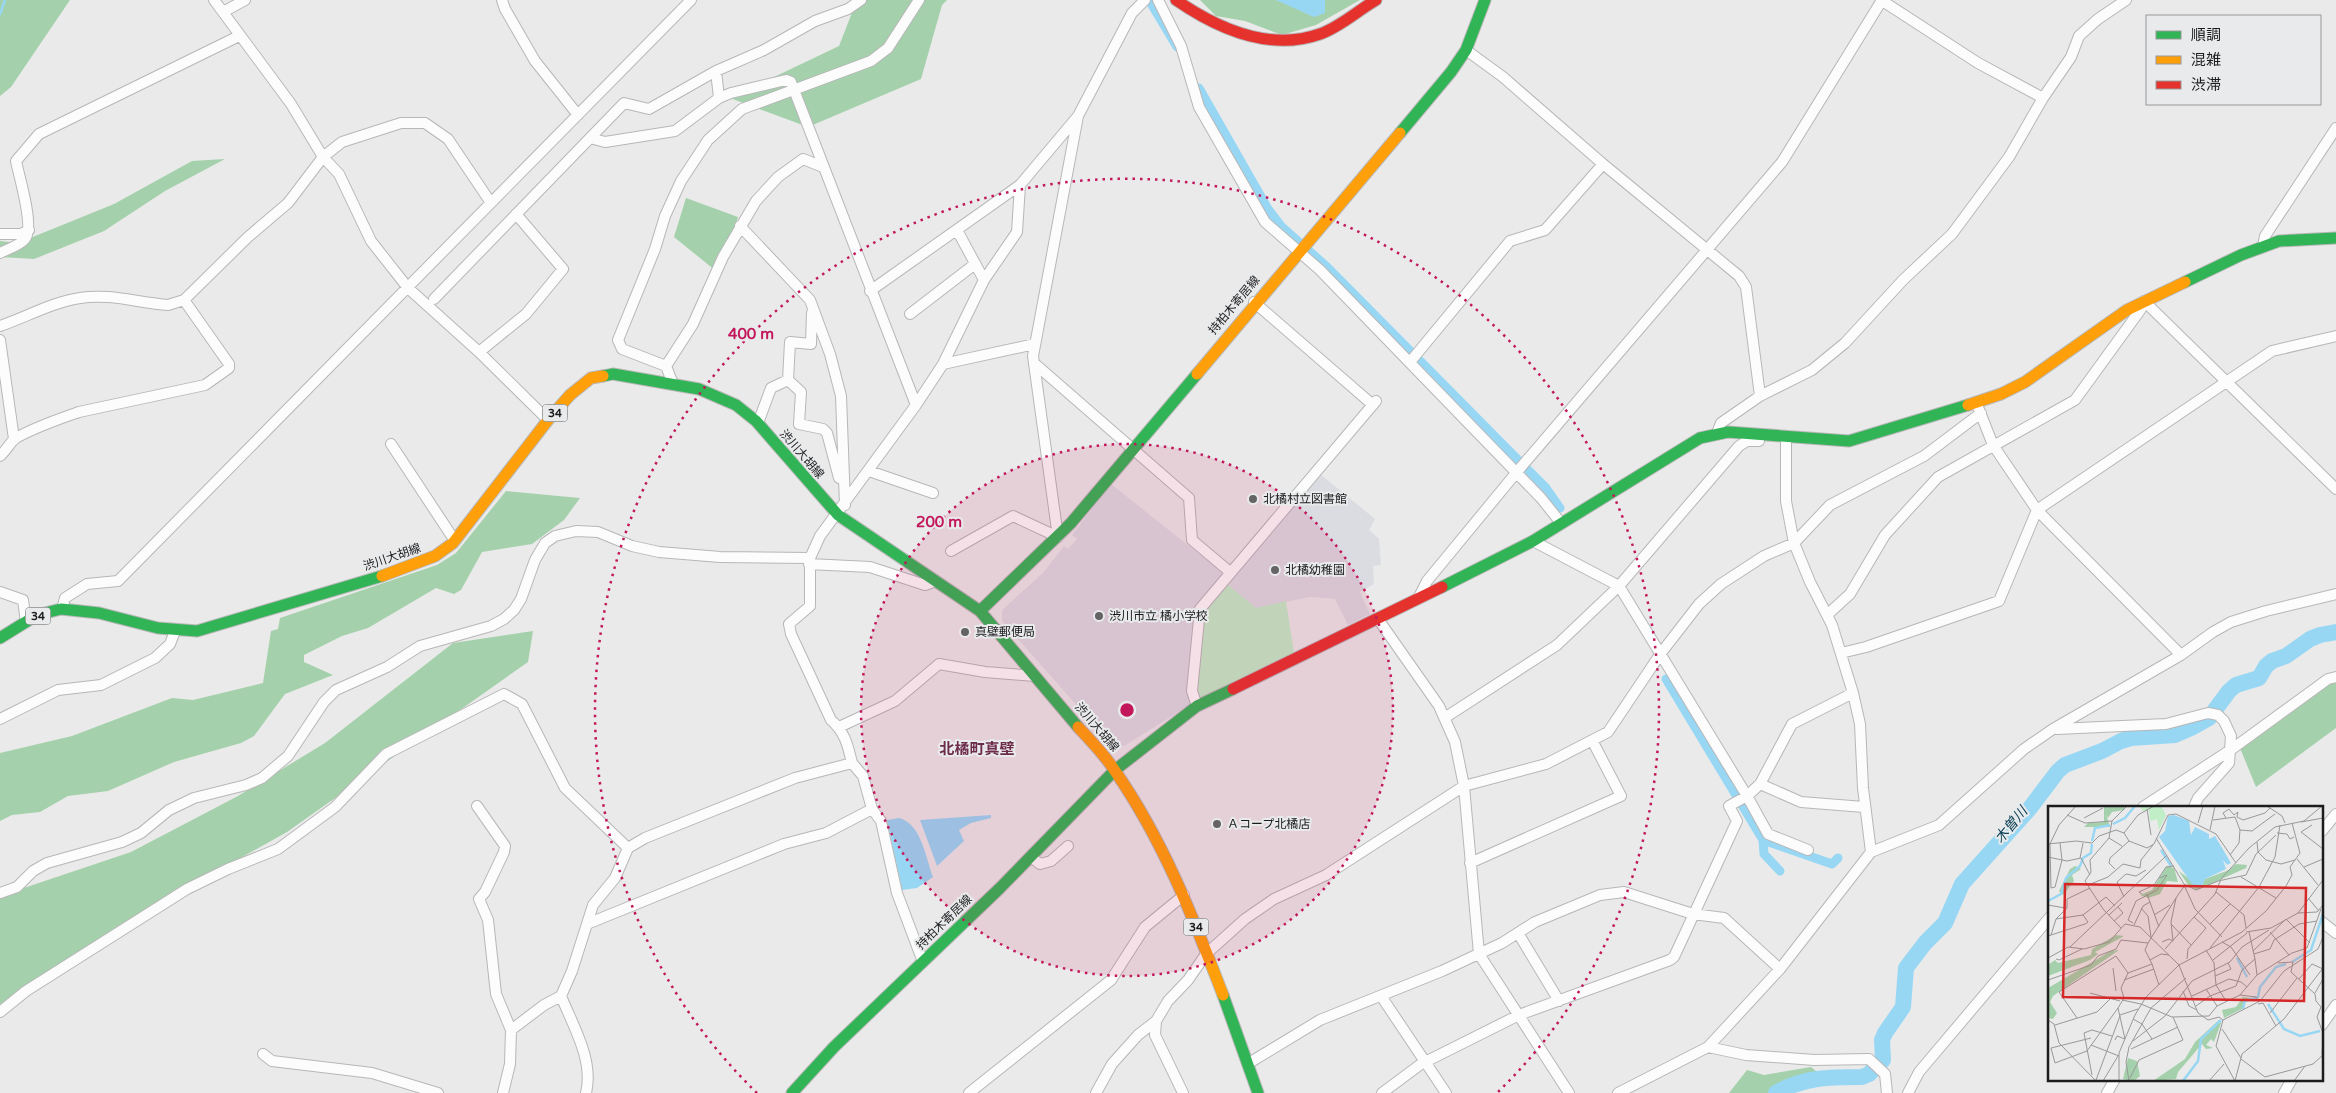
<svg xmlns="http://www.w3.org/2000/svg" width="2336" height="1093" viewBox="0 0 2336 1093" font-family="'Varela Round','Noto Sans JP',sans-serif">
<rect width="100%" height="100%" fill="#eaeaea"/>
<path fill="#dadce1" d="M 1320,474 L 1375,519 L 1369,530 L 1379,539 L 1381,565 L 1373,566 L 1374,584 L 1360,592 L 1370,614 L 1348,625 L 1335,599 L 1310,597 L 1256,608 L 1226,583 Z
M 1111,484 L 1224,574 L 1193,703 L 1124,746 L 1111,744 L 1002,621 L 1002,610 L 1043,573 L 1064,546 L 1068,549 L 1077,539 L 1072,535 Z"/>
<path fill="#c1edc7" d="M 1226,583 L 1256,608 L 1286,601 L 1294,653 L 1199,699 L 1194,691 L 1202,611 Z"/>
<path fill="#a4d1ab" d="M 0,0 L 70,0 L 11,87 L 0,96 Z
M 857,0 L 947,0 L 942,5 L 921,79 L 808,127 L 730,98 L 839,46 Z
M 1200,0 L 1276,0 L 1325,13 L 1325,0 L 1360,0 L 1316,25 L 1282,35 L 1245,21 L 1216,16 Z
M 225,159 L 165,191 L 104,231 L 34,259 L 0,257 L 0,241 L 18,243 L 114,204 L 192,161 Z
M 686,198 L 738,217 L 721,275 L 674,237 Z
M 506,491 L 580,498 L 564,520 L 532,544 L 482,552 L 461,590 L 454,594 L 436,588 L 368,628 L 342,636 L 304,655 L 304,662 L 333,675 L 285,694 L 254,736 L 241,743 L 174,762 L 108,791 L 68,796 L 40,812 L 12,815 L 0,821 L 0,753 L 72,736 L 172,698 L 193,700 L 263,683 L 271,631 L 278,629 L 280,618 L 437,565 L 456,553 Z
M 533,631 L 528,662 L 287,832 L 185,889 L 0,1009 L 0,896 L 131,852 L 238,796 L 325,743 L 453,643 Z
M 2336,680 L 2336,728 L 2256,787 L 2240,748 L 2311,695 Z
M 1811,1067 L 1821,1075 L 1800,1079 L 1773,1093 L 1729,1093 L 1747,1070 L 1764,1075 Z"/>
<path fill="#98d7f4" d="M 1276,0 L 1325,0 L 1325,13 L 1314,17 Z
M 991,815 L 991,818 L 971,823 L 959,830 L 964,841 L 937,866 L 920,820 Z
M 899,818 C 921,823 926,858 933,877 L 917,888 L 902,890 L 887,820 Z"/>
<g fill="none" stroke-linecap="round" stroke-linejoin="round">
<path stroke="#98d7f4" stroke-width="2.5" d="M 0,14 L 5,0"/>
<path stroke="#98d7f4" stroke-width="9" d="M 1149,0 L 1177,47
M 1199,88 L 1268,209 L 1281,226 L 1326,266 L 1546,488 L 1560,508
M 1666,679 L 1763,840 L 1764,854 L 1780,871
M 1763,840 L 1832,864 L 1838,858"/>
<path stroke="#98d7f4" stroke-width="16" d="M 1776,1093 C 1803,1077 1831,1077 1862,1077 L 1869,1074 L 1883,1060 L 1882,1040 L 1885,1033 L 1903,1007 L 1906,968 L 1925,943 L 1945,923 L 1962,884 L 2030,808 L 2058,771 L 2065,765 L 2102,751 L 2121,741 L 2131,738 L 2175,735 L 2191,728 L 2209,718 L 2229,691 L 2236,685 L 2259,678 L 2266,666 L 2272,661 L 2286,656 L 2310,639 L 2320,635 L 2336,632"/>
<defs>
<path id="street" d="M 214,0 L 291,104 L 323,157 L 339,174 L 371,241 L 408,288 L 479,352 L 548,420
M 502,0 L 505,9 L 535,61 L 578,115
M 861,0 L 848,9 L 815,21 L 764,50 L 716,71 L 719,98 L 731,93 L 786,80 L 791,82 L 916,405
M 1158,0 L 1181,46 L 1199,107 L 1265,222 L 1320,270 L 1541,498 L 1561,523
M 1881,0 L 1978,63 L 2043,98
M 223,12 L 245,0
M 1466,50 L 1503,77 L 1603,164 L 1739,276 L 1746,287 L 1760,396
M 590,138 L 605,142 L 675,131 L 719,98
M 740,226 L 810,300 L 830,354 L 841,396 L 845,505
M 957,230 L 984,280
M 0,234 L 21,234 L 29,230
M 2263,246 L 2265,236 L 2336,128
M 0,253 C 8,249 18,246 24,240 C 36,230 19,177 16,161 L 39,134 L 239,36
M 870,291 L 1020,185
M 434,299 L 624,103 L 649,109 L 716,71
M 1254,302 L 1373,405
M 910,314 L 975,264
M 0,326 C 26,317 53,302 80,298 C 109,293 139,303 168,305 L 184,300 L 248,237 L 288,203 L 323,157 L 342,142 L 401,123 L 425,123 L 448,139 L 491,203
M 0,340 L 14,439
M 479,352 L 526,314 L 563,269 L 516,214
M 1410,362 L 1510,241 L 1545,230 L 1603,164
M 1034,363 L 1189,498 L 1192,540 L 1230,572
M 943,364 L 1035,344
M 666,366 L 622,349 L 618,340 L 655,249 L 665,216 L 681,181 L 708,140 L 742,109 L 871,61 L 888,48 L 919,0
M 788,380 L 801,392 L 799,424 L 823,429 L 827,433 L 839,478 L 842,479
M 673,384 L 666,366 L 693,324 L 723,257 L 756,201 L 778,177 L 803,159 L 823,167
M 1978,407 L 1993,445 L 2037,510 L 2181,655
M 758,423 L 771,388 L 788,380 L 790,342 L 811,344 L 812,313
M 1717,433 L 1721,423 L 1760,396 L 1812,370 L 1845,343 L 1903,280 L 1952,234 L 2009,157 L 2043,98 L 2071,57 L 2079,36 L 2098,19 L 2126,0
M 391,444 L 455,541
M 0,456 C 6,451 10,442 16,438 C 35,427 59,419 79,412 L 205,385 L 229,368 L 229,364 L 184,300
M 869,471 L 933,493
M 1533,541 L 1619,586 L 1747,796 L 1768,834 L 1808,850
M 951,551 L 1013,516 L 1058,537 L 1033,356 L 1078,116 L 1132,13 L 1145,0
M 810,558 L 810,606 L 789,624 L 791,634 L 831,720 C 845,732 848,746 852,763
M 809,564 L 870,567 L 925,585 L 936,581
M 0,592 L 23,600 L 26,622
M 1418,599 L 1427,581 L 1516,473 L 1782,162 L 1882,0
M 62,609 L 65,598 L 87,584 L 118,581 L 691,0
M 1827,615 L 1850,594 L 1885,535 L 1938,477 L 2075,400 L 2141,309 L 2144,301 L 2336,489
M 1378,619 L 1439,706 L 1455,742 L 1464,786 L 1479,954 L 1569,1093
M 1841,653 L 1866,647 L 1999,601 L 2037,510 L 2272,351 L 2336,336
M 1853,693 L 1860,724 L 1863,788 L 1871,852
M 1197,706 L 1192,691 L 1200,609 L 1376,401
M 1446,717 L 1557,645 L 1619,586 L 1739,446 L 1747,441 L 1759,441
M 0,719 L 58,690 L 101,685 L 155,658 L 170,644 L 175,631
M 839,727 L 895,701 L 939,664 L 985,672 L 1035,676
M 2057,729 L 2166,724 L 2208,713 L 2218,715 L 2224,721 L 2231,736 L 2229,763 L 2198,798 L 2194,807
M 1760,784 L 1801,802 L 1864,807
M 477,806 L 505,846 L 504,852 L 485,892 L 479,899 L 488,920 L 496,994 L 511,1030
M 2143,807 L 2232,749 L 2328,679 L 2336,677
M 2322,831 L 2336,814
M 1031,857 L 1040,864 L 1051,861 L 1068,846
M 1470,863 L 1621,796 L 1593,742
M 0,893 L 17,887 L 33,871 L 47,863 L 122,842 L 141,833 L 169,810 L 194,798 L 246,785 L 262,778 L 288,756 L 324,702 L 336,690 L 387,667 L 420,646 L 491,626 L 504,619 L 514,610 L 521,599 L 535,560 L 545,543 L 555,536 L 576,531 L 598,532 L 632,546 L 659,552 L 720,557 L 810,558 L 820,536 L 916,405 L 943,364 L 984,280 L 1017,232 L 1020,185 L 1078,116
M 2322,922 L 2336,933
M 587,924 L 784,844 L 826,833 L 872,809
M 1518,933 L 1559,1001
M 1381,996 L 1446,1093
M 0,1012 L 26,991 L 187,889 L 228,869 L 278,849 L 335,807 L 386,754 L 504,694 L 522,704 L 565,788 L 628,848
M 1156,1021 L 1155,1035 L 1183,1093
M 2322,1025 L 2336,1005
M 1708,1047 L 1746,1055 L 1814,1060 L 1869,1059 L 1885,1074 L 1887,1093
M 263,1054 L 272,1061 L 372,1073 L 438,1093
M 1249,1063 L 1320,1020 L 1442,971 L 1502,943 L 1535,922 L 1600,895 L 1624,892 L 1693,914 L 1724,918 L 1780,969
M 503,1093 L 510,1064 L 511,1030 L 544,1005 L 561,996
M 586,1093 C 594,1060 573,1026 561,996 L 572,971 L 593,905 L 615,878 L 628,848 L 645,838 L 795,778 L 852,763 L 863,776 L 872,809 L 881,821 L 897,893 L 923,962
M 969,1093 L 1111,980 L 1145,927 L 1184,895
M 1096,1093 L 1112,1064 L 1138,1035 L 1156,1021 L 1168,1001 L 1188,980 L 1206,954 L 1245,919 L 1274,899 L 1326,875 L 1464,786 L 1546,764 L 1608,732 L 1661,653 L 1699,604 L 1721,584 L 1764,556 L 1794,543 L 1830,505 L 1924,456 L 1981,413
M 1382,1093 L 1421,1064 L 1519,1015 L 1670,960 L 1674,957 L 1737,821 L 1729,806 L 1747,796 L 1760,784 L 1792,724 L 1853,693 L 1832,625 L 1810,582 L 1794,543 L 1786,501 L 1786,438
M 1618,1093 L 1708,1047 L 1780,969 L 1871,852 L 1939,825 L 2024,749 L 2053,729 L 2181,655 L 2213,632 L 2231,622 L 2266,611 L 2336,594
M 1908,1093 L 1919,1072 L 2050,917
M 2107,1093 L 2115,1079
M 2284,1093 L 2292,1079"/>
<path id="fast" d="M 1400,133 L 1451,72 L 1466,50 L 1485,0
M 2185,282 L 2241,255 L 2279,241 L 2336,238
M 603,376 L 613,374 L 699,389 L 736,405 L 756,421 L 838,515 L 980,611 L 1078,727
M 1442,587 L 1533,541 L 1700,438 L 1728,432 L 1849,441 L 1968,405
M 980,611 L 1071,523 L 1197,374
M 0,638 L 37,615 L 61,609 L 99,613 L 158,628 L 197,631 L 382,576
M 1223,995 L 1258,1093
M 792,1093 L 834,1047 L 1000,888 L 1115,770 L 1197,706 L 1233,689"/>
<path id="slow" d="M 1197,374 L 1400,133
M 1968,405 L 2001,394 L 2025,382 L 2127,310 L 2185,282
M 382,576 L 435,556 L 453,543 L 548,420 L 570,395 L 591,378 L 603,376
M 1078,727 C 1091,741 1105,755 1115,771 C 1163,840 1193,917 1223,995"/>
<path id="jam" d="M 1176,0 C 1218,29 1269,52 1320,34 C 1340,27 1357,11 1376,0
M 1233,689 L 1442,587"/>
</defs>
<use href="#street" stroke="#b7b7b8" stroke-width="12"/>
<use href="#fast" stroke="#b7b7b8" stroke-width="13"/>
<use href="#slow" stroke="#b7b7b8" stroke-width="13"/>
<use href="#jam" stroke="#b7b7b8" stroke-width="13"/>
<use href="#street" stroke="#fcfcfc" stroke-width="10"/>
<use href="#fast" stroke="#30b455" stroke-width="11"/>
<use href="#slow" stroke="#ff9f0a" stroke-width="11"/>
<use href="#jam" stroke="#e5322d" stroke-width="11"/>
</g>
<circle cx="1127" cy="710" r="266" fill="#c2185b" fill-opacity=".12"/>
<g fill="none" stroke="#c2185b" stroke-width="2.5" stroke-dasharray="2.5 5">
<circle cx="1127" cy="710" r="266"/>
<path d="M757 1093A532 532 0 1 1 1497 1093"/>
</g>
<g fill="#646465" stroke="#e9eaeb" stroke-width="2">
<circle cx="1253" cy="499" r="5"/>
<circle cx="1275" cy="570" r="5"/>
<circle cx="1099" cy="616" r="5"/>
<circle cx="965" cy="632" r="5"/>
<circle cx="1217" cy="824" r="5"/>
</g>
<g text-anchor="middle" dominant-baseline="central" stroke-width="4" stroke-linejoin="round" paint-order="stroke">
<g fill="#e9eaeb" stroke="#5a5a5b" stroke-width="1">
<rect x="542.5" y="404.5" width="25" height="17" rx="4"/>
<rect x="25.5" y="607.5" width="25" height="17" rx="4"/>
<rect x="1183.5" y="918.5" width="25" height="17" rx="4"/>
</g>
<g font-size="11" font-weight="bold" fill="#1c1c1d">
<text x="555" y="413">34</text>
<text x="38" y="616">34</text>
<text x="1196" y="927">34</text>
</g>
<g font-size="12" fill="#1c1c1d" stroke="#e9eaeb">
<text transform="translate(1234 305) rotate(-50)">持柏木寄居線</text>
<text transform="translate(802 454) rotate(49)">渋川大胡線</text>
<text transform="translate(392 557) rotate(-19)">渋川大胡線</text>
<text transform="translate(1097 727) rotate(49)">渋川大胡線</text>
<text transform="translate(944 922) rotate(-44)">持柏木寄居線</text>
</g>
<g font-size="12" fill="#1c1c1d" stroke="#e9eaeb" text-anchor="start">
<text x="1263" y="499">北橘村立図書館</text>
<text x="1285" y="570">北橘幼稚園</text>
<text x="1109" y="616">渋川市立 橘小学校</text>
<text x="975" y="632">真壁郵便局</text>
<text x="1227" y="824">Ａコープ北橘店</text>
</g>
<g font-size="14" font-style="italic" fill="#0e4358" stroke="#e9eaeb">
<text transform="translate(2011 825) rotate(-50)">木曽川</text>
</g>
<g font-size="15" font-weight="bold" fill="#6c2b49" stroke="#e9eaeb">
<text x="977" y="749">北橘町真壁</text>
</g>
</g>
<g transform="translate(2048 806)">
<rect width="275" height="275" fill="#eaeaea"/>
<path d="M 113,0 L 118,9 L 111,24 L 109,13 L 102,15 L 101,4 L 94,5 L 93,1 Z" fill="#c1edc7"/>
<path d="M 77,0 L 76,4 L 64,6 L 60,12 L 58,8 L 62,21 L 36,21 L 40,17 L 56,16 L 56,1 ZM 188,58 L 199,59 L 198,62 L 149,84 L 140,79 L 131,65 L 153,82 L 157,73 L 181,64 ZM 27,60 L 33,63 L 24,69 L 26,75 L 15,89 L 11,85 L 22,63 ZM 119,60 L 126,62 L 130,76 L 119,75 L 112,88 L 100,92 L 92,89 L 104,84 ZM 68,129 L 76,130 L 47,146 L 50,148 L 42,154 L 0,170 L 0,159 L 7,154 L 10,157 L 43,149 L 44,143 ZM 71,144 L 5,190 L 2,196 L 9,207 L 5,213 L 0,212 L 0,182 L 63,145 ZM 195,191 L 203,192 L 197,195 L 196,202 L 176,212 L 174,204 L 188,201 ZM 171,214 L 173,217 L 166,236 L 163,233 L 158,239 L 165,242 L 158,243 L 154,238 L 130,266 L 128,273 L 105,275 L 137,253 L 147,236 ZM 80,252 L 89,255 L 92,270 L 86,275 L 75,273 Z" fill="#a4d1ab"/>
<path d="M 126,9 L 141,15 L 143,29 L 147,21 L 161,28 L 161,33 L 167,30 L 183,57 L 179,59 L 175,54 L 178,63 L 157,73 L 154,81 L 144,78 L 111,31 L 117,25 L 120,10 Z" fill="#98d7f4"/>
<path fill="none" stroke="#98d7f4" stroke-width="2.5" d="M 65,18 L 77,12 L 87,0M 44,35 L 47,22 L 62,19M 113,44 L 123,60M 0,95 L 13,88 L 18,72 L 32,60 L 35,52 L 43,47 L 44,38M 189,152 L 199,171M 244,156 L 263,144 L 275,108M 220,198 L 236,223 L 252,230 L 272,225M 195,203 L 197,195 L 210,191 L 212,181 L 228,161 L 238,158M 135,275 L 150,255 L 153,233 L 173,214"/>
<path fill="none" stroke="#989898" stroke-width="1" d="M 219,0 L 234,10 L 237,17M 99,3 L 103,29M 19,9 L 37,17 L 64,15M 36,12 L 55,2M 178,12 L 175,7 L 181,3 L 186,9 L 190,6 L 189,11 L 195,14 L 217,7 L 222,2M 165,14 L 187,11 L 192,24 L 191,37 L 182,49M 253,16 L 275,12M 150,17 L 155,0M 264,19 L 253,26 L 275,43M 162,24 L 167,0M 192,24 L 204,25 L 227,8M 76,27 L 90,9 L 106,0M 229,27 L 239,28 L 242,33 L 246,31M 61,32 L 74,40M 108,32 L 136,78 L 148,84 L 170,75 L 198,69 L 208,48 L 228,29M 209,36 L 210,46 L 218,54 L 233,58 L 247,54M 0,38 L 28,35 L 44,37 L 51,30 L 68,24 L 76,27 L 81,35 L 99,42 L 106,38 L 120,9 L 128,8 L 168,28 L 188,57M 0,51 L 19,55 L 33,52 L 42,69M 32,52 L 35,37M 249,53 L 270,79M 256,61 L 275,53M 67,63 L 61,57 L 62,52 L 81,35M 193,71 L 228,92M 40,79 L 60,71 L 75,58 L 92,62 L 93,54 L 105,39M 136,79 L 147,103 L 174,131M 3,82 L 2,38 L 11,19 L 28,0M 3,82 L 7,81 L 14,54 L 12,37M 168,86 L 196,109 L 198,122M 94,88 L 91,86 L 106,79 L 118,61 L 126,60M 99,88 L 111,121M 76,91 L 69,76 L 78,68 L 88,70 L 98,64M 260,92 L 271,105M 0,99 L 17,102M 93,102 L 100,110 L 103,131M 250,107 L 275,74M 61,109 L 74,97M 106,109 L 122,99M 146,111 L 158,122M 8,113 L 35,109 L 58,91 L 67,100M 66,115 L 75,107 L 70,101M 85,117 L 80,114 L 88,95 L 109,84 L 119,69 L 111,72M 123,118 L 143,139M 162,118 L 182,98M 86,119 L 95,100 L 102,96M 73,122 L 55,103 L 37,75 L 43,66 L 42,54 L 61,32 L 64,15 L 79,0M 198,126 L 223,122 L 250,107 L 269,106 L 275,99M 222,126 L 241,149M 3,129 L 8,113 L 19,102 L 19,93 L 42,82M 0,130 L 37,118 L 40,116 L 35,109M 114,136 L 121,133 L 125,135 L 123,116 L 128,92 L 137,79M 174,136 L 183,141 L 202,169M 100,137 L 97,144 L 104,158M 22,141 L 118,50M 162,142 L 211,81 L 227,51 L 232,19M 117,143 L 167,88 L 173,73 L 201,42 L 227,21 L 256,15 L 274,0M 158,144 L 166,157 L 168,179 L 178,195M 205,145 L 238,113 L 262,137M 206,148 L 222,143 L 226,134 L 251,118 L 269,115M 0,152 L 20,141 L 36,143 L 61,136 L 77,118 L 92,121 L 131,159 L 150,207 L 160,214 L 171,211 L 175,214 L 168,240 L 187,275M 8,153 L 11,154 L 34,143M 139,153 L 140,143 L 158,122M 207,153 L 209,169M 102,154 L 113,148 L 121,149M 165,154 L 199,127M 230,157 L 245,156 L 243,166 L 267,188 L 268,195 L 273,201 L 269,211 L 275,227M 131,159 L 194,126 L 218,105 L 238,80 L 244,69 L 242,61 L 252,47 L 244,17M 65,162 L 68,185M 167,170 L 183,163 L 180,157M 251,173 L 264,158 L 275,163M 0,174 L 43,159 L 50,150 L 68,143 L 73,134 L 100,137 L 128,92M 76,174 L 106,163M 158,183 L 169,200M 135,185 L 141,200 L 149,204M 42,187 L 72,195M 267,187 L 275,173M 192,189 L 208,191 L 211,196M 144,190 L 181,173 L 193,176 L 199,181M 74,194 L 93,198 L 124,211 L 161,210 L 169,200 L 192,189 L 209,169 L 244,147 L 259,142 L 273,103M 210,198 L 215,197 L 228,220M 148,200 L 162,190 L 188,180 L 194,164 L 207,153 L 201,126M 222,207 L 249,172M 72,209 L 90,203M 29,212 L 11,186 L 68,150 L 80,167M 85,213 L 94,218 L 104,233M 0,214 L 6,218 L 11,237 L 48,275M 175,214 L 212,195 L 236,165 L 270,143 L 275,131M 7,219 L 49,206 L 62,193M 174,223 L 193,252M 43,232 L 3,242 L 7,257 L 39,245 L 70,202M 67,234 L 69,230 L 77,233 L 70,202 L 76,192 L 73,182 L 80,167 L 104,158 L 111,179M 85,235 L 117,210 L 144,175 L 182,156 L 194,141 L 221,124M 43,239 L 71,250M 83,243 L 130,221M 274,249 L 275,230M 193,253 L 217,271 L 265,258 L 275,249M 44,269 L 36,227 L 44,224 L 64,230M 82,272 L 91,254 L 135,234 L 125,211M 48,274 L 72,210M 55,275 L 70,250M 71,275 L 71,247 L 87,209 L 98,191 L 131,159M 81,275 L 78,256 L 81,241 L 103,202 L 138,172M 161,275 L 176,258M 187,275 L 194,248 L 236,213 L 275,162M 246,275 L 257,260"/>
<path fill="#d62828" fill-opacity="0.15" stroke="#d62828" stroke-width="2.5" d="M 17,78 L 258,82 L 256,195 L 15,191 Z"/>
<rect width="275" height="275" fill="none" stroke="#1c1c1d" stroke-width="2.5"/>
</g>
<circle cx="1127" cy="710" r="8" fill="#c2185b" stroke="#e9eaeb" stroke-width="2.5"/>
<g font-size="15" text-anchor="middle" font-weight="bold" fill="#c2185b" stroke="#e9eaeb" stroke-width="4" stroke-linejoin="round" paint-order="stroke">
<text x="751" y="339">400 m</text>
<text x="939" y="527">200 m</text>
</g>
<rect x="2146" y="15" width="175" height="90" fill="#e9eaeb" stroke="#979899"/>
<rect x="2156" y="31" width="25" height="8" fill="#30b455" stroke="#979899"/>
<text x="2191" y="40" font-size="15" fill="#1c1c1d">順調</text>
<rect x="2156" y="56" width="25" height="8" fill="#ff9f0a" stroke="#979899"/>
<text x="2191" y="65" font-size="15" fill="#1c1c1d">混雑</text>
<rect x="2156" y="81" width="25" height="8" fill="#e5322d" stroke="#979899"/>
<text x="2191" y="90" font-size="15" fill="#1c1c1d">渋滞</text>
</svg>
